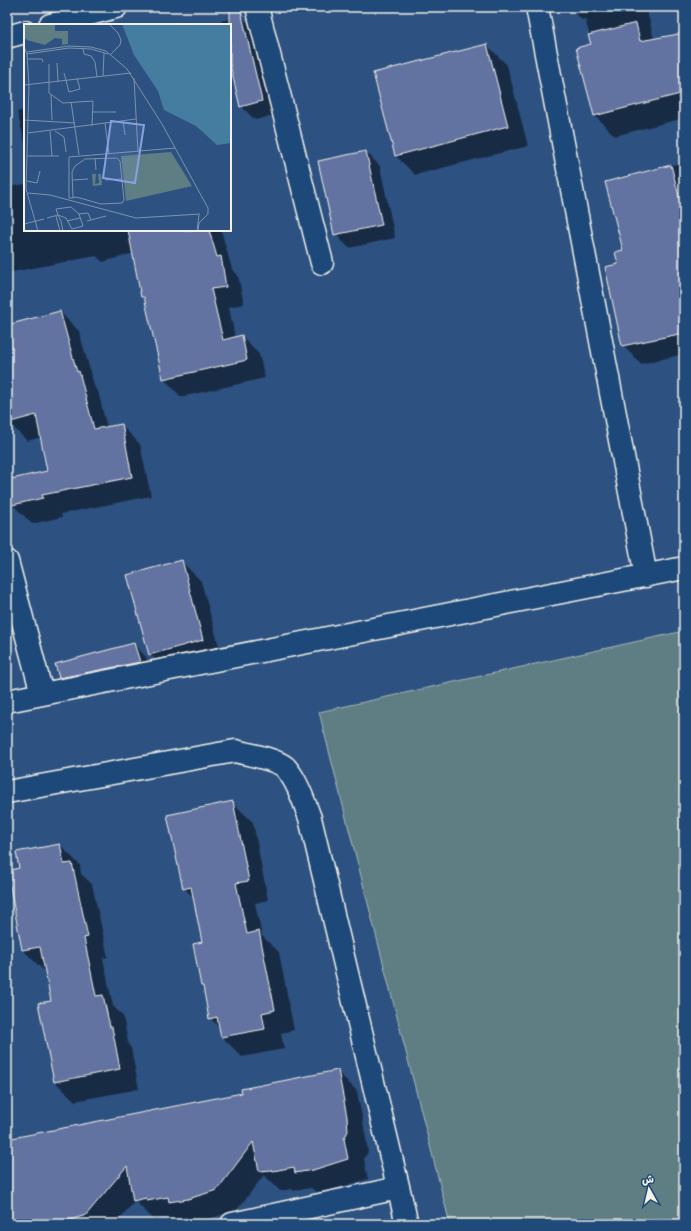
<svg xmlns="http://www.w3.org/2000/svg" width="691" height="1231" viewBox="0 0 691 1231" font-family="Dekko,'Playpen Sans Arabic',sans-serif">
<rect width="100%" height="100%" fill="#2d5282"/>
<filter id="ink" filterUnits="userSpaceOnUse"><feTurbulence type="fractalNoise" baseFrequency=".025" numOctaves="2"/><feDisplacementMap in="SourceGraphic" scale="8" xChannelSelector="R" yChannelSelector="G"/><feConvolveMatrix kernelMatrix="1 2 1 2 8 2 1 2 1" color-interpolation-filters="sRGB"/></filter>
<g filter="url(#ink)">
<path fill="#5e7e83" stroke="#a9b8b6" d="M 684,631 L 684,1224 L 450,1224 L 319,712 Z"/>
<path fill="#0007" d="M 569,7 L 646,7 L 654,39 L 684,34 L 684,118 L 615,136 L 595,116 L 592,44 L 585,19 L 582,20 Z
M 241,16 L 255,30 L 276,115 L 255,120 L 241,106 L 230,59 L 230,25 L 222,25 L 221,21 Z
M 487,45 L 507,65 L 528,146 L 415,175 L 395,155 Z
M 25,110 L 25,143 L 17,112 Z
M 366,152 L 380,166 L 395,238 L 349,248 L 335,234 Z
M 684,162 L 684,235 L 606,183 Z
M 25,184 L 25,230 L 221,230 L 232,269 L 238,275 L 244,304 L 229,307 L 235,338 L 242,336 L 259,354 L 265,378 L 181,397 L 164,379 L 146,300 L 142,297 L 134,253 L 103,262 L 96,256 L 7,273 L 7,187 Z
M 684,259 L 684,354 L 641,364 L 623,346 Z
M 60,312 L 79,331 L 95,388 L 98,391 L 107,428 L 121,425 L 140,444 L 151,496 L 61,514 L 62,517 L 32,524 L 13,505 L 48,472 L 42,437 L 27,441 L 8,422 L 7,326 Z
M 181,561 L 201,581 L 223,660 L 170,674 L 150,654 Z
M 134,644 L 146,657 L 152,674 L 72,690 L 59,678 Z
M 233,803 L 253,822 L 268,900 L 255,903 L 262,936 L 279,952 L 294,1030 L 281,1033 L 284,1049 L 242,1057 L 222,1037 L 220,1028 L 210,1018 L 204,988 L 202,986 L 204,943 L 195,899 L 184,888 Z
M 60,845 L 80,865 L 81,874 L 92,884 L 108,957 L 103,958 L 113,1006 L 123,1016 L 129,1046 L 131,1048 L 139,1089 L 75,1101 L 55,1082 L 52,1001 L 46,969 L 43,970 L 23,950 L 21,869 Z
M 337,1071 L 357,1091 L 366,1138 L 368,1152 L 364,1159 L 368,1179 L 334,1189 L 316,1192 L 311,1188 L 293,1191 L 292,1189 L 280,1191 L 264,1175 L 237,1210 L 208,1219 L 190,1222 L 186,1217 L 168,1220 L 166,1218 L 154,1220 L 135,1201 L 115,1224 L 7,1224 L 7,1140 L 243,1094 Z"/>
<path fill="#6473a1" stroke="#f4f1e8" d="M 230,7 L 240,7 L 262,101 L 240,107 L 230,64 Z
M 636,23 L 640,41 L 684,33 L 684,93 L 594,116 L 576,48 L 591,44 L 588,35 Z
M 487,44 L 508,126 L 395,156 L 373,73 Z
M 366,151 L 382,225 L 334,235 L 318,161 Z
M 671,165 L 684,216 L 684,333 L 622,346 L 605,267 L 618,264 L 615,252 L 623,250 L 605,182 Z
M 128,230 L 209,230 L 217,257 L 221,256 L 226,287 L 211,289 L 223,340 L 242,335 L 247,360 L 163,379 L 144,297 L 141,297 Z
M 60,311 L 77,372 L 79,371 L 94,429 L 122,424 L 132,477 L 42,495 L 43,498 L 12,505 L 7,480 L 47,471 L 36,415 L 7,423 L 7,325 Z
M 182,560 L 203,640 L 149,655 L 127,575 Z
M 134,643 L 140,662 L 59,678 L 55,664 Z
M 233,801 L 249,881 L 236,883 L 247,934 L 259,931 L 275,1010 L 262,1013 L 265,1029 L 221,1037 L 217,1017 L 209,1019 L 203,986 L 201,986 L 193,944 L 202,942 L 191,887 L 183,889 L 167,815 Z
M 60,844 L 64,864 L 72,863 L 88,937 L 84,938 L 96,996 L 103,995 L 110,1027 L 112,1027 L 120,1069 L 54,1082 L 38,1003 L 51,1001 L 40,947 L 22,950 L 7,871 L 19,868 L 16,852 Z
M 338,1070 L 347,1117 L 348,1131 L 344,1139 L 348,1159 L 313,1170 L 295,1173 L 294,1167 L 273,1171 L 272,1170 L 259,1171 L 253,1142 L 217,1190 L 188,1199 L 169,1202 L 168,1197 L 147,1201 L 146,1198 L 133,1201 L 127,1166 L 86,1215 L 58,1224 L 7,1224 L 7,1139 L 242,1093 L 241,1089 Z"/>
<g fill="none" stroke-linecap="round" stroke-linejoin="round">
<defs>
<path id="minor" d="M 257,7 L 322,263
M 537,7 L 646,576
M 50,25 L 116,7
M 7,37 L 25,32
M 7,561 L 42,694
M 7,701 L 684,568
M 7,792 L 235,751 C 247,754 276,759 285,767 C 297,780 304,802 310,818 L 407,1224
M 232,1224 L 398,1188"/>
</defs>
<use href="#minor" stroke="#f4f1e8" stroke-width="25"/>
<use href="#minor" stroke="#1f4a7a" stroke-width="22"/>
</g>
</g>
<g transform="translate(24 24)">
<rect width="207" height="207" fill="#2d5282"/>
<path d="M 0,0 L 31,0 L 31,7 L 44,7 L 44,20 L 38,21 L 38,15 L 31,14 L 21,21 L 3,16 L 0,13 ZM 147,128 L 168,162 L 102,177 L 97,132 ZM 68,150 L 72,150 L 71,160 L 75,159 L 74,150 L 77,150 L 78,161 L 69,162 Z" fill="#5e7e83"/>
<path d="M 98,0 L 207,0 L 207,119 L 193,121 L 172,102 L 140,86 L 134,67 L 110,31 Z" fill="#457da0"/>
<path fill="none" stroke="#7d92ab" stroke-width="1" d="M 85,0 L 94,9 L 97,16 L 96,21 L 86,31M 0,23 L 3,30 L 5,61 L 2,165 L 14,207M 59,24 L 60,30 L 67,32 L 71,38 L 73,53M 3,28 L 45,22 L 67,23 L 82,27 L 103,45 L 138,100 L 184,184 L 184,190 L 175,199 L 174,207M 3,30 L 45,24 L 67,25 L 84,30M 4,35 L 18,35 L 19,38M 33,39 L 34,57M 25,40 L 25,69 L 39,79 L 69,77 L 68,102M 40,49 L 45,68 L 56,65 L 53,54M 79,52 L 80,29M 110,54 L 114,128M 0,61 L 107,49M 27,71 L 28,96M 47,78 L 55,131M 69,88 L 92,88M 0,96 L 51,99M 99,97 L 101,111M 81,99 L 85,130M 26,107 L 28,132M 31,107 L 40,113 L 42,128M 4,109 L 112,95M 3,132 L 35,132M 71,134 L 72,146M 49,156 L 64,155M 81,156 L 98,155M 3,157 L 13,159 L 16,147M 4,169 L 26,171 L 112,194 L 176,190M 49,174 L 48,148 L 51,142 L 61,135 L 93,134 L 96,137 L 100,176 L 98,179 L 77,180 L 56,174 L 51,173 L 49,174 L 45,174 L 45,133 L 151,124M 55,190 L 64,189 L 67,196M 32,192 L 36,207M 23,194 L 34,191 L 42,194 L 48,205 L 59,202 L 55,190 L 47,183 L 32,185 L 34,191 L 37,197 L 39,207M 43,197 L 56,194M 63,197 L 82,192M 0,200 L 20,195M 173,207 L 175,191"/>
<path fill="#88a0e0" fill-opacity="0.15" stroke="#88a0e0" stroke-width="2" d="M 87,97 L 120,101 L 111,159 L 79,154 Z"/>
<rect width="207" height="207" fill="none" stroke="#f4f1e8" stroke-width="2"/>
</g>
<rect width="691" height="1231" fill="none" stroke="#1f4a7a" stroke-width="24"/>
<rect x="12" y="12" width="667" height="1207" fill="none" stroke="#f4f1e8" stroke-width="1.5" filter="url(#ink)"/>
<g transform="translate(649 1189) rotate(352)" stroke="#1f4a7a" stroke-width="3" paint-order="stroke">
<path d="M0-3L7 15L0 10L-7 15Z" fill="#f4f1e8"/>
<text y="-6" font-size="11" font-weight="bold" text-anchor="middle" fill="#f4f1e8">ش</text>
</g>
</svg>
